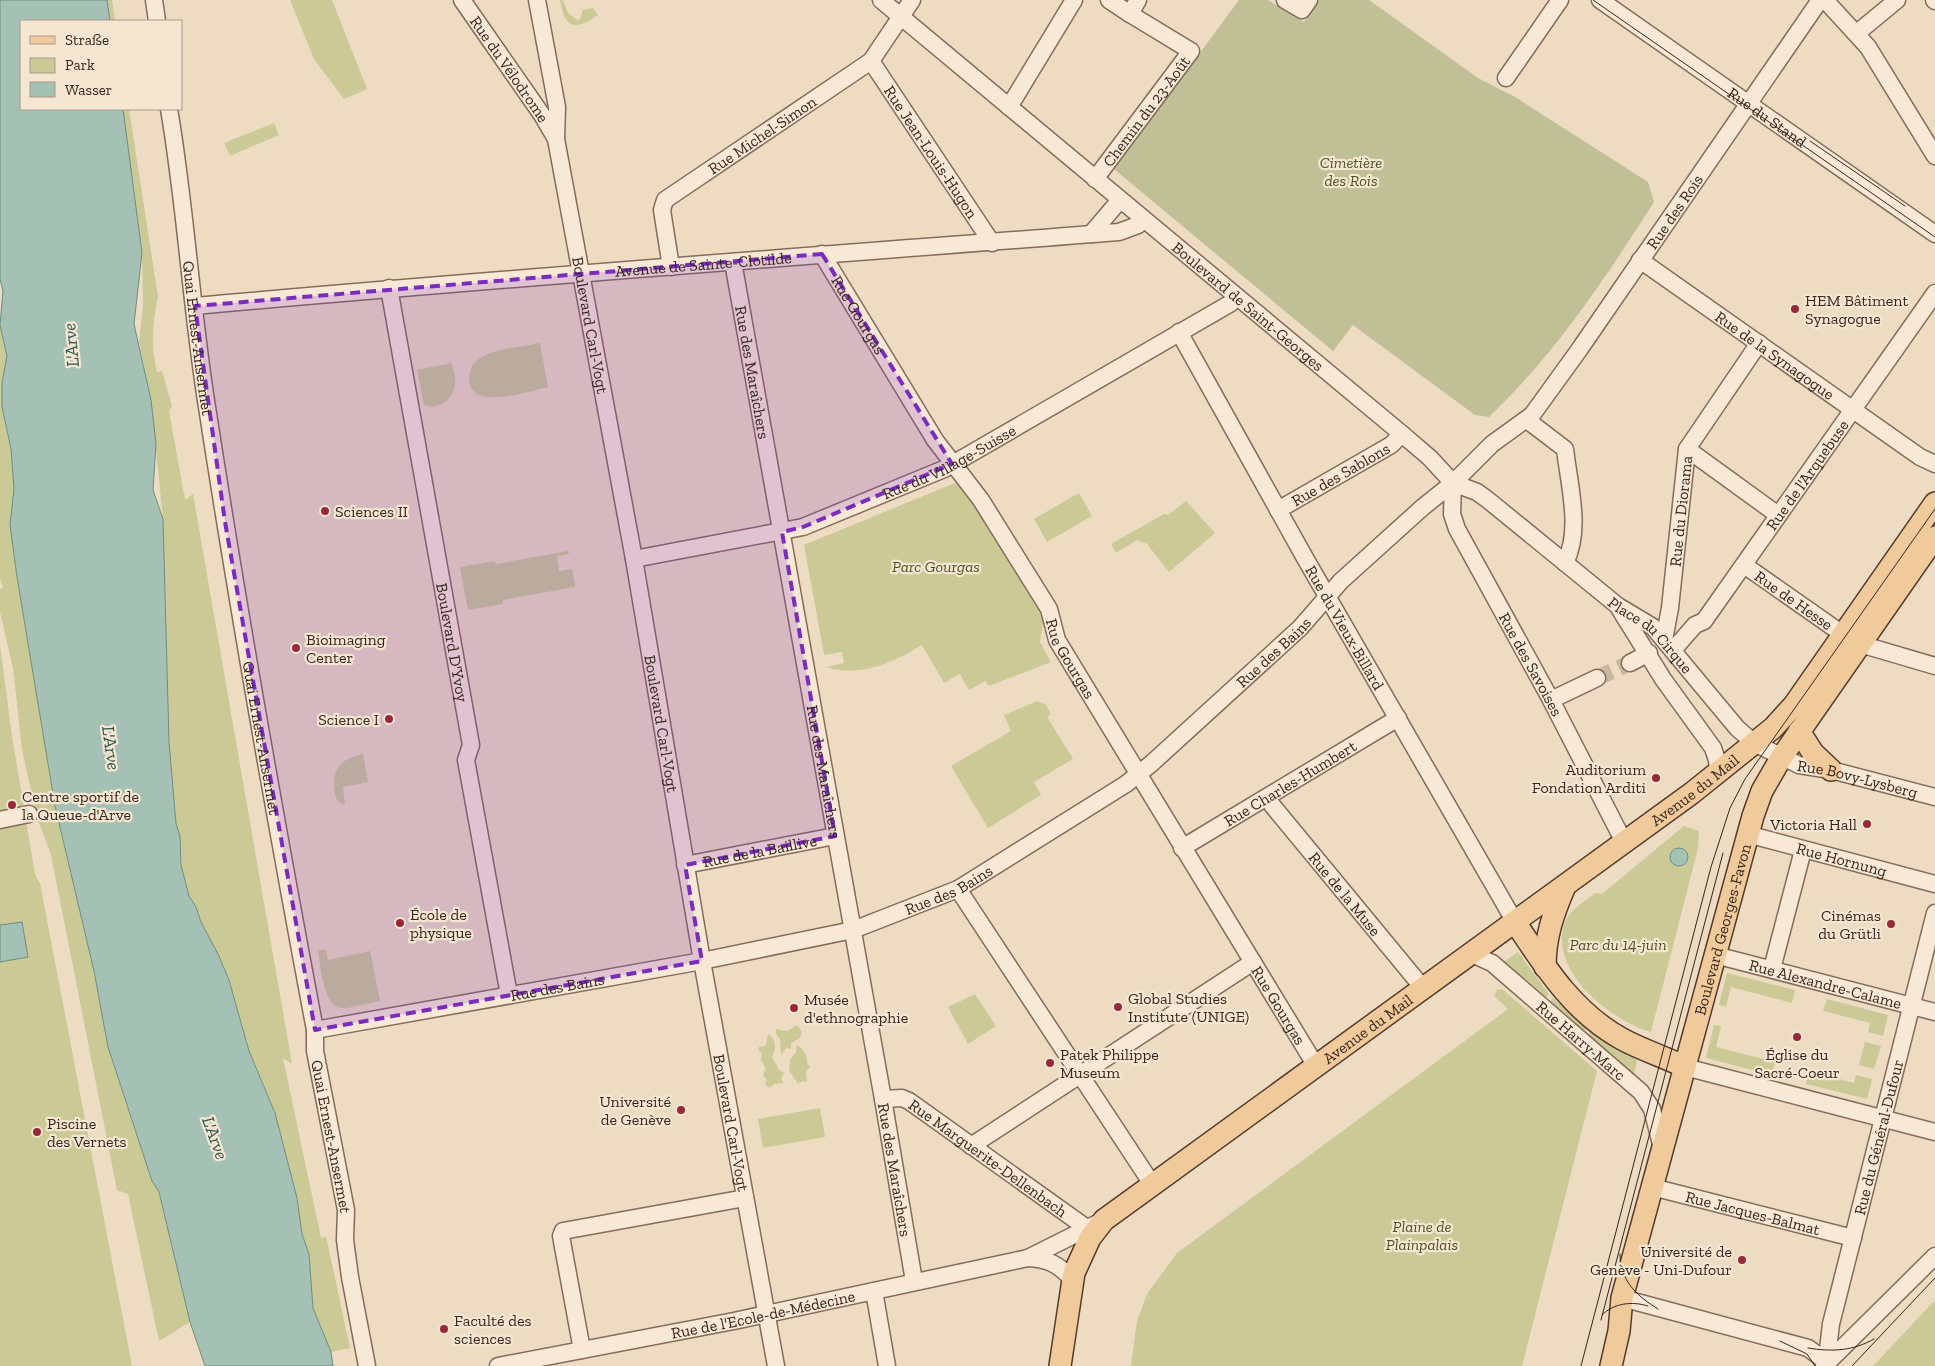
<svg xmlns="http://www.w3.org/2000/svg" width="1935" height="1366" viewBox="0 0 1935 1366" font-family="'Zilla Slab',serif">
<rect width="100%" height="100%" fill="#eddbc2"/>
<path fill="#cbca96" d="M 107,0 L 112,0 L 115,21 L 110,21 Z
M 290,0 L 332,0 L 367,89 L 344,99 L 314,59 Z
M 560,0 L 563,0 L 568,13 L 579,21 L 583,10 L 593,8 L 598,15 C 574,32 565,28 560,0 Z
M 123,109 L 129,109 L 158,297 C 152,324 151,345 157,372 L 162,371 L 172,406 L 169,411 L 185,500 L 193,494 L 292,1064 L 283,1058 L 321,1238 L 326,1236 L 350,1348 L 331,1352 L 313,1308 L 309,1254 L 302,1234 L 297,1198 L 275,1113 L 249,1051 L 229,980 L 218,954 L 201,922 L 196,907 L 189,896 L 181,865 L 180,836 L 176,824 L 169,742 L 163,519 L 151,400 L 139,342 L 143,306 L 142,253 Z
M 274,123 L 279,135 L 230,156 L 224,143 Z
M 0,325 L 7,356 L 2,383 L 2,407 L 11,449 L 14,489 L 10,525 L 17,577 L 55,806 L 94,971 L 108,1047 L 152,1181 L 159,1192 L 190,1322 L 159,1341 L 128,1194 L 117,1190 L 51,855 L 37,817 L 22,750 L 13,668 L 0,612 L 0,589 L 3,588 L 0,578 Z
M 540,343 L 548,387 C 530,391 467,413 469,377 C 470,369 473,362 480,358 C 497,348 521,347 540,343 Z
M 452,363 C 453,370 456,377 455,383 C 454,399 439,411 424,405 L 417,370 Z
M 955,483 L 978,503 L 1045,612 L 1040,642 L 1051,662 L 989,686 L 985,681 L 969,690 L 960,674 L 944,683 L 922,645 C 895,662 859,678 827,667 L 844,663 L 842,652 L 825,655 L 824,654 L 804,545 Z
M 1079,493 L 1092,516 L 1047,542 L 1034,519 Z
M 1186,501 L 1215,533 L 1169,572 L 1147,544 L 1137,540 L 1116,553 L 1111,544 L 1164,514 L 1168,515 Z
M 568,551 L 569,554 L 557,556 L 559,571 L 572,569 L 575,587 L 503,600 L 503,604 L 468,610 L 460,567 L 495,561 L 496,564 Z
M 0,645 L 12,736 L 35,874 L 40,883 L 132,1366 L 0,1366 L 0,962 L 28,957 L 22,922 L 0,925 Z
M 1037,701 L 1046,705 L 1051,714 L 1047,717 L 1073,759 L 1034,782 L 1041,795 L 988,828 L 951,766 L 1011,731 L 1004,715 Z
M 363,754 L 368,782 L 343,787 L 345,804 L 342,804 C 335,800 335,795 334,787 C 333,767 343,758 363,754 Z
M 1684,826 L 1699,831 L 1698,848 L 1651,1032 C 1611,1021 1547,970 1565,922 C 1570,910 1585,901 1595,893 L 1602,894 Z
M 326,949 L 328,960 L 370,951 L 380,1001 C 368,1003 354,1008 342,1008 C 323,1008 321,965 318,951 Z
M 1518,952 L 1549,994 L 1545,999 L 1505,965 L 1505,961 Z
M 1727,973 L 1795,990 L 1792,1003 L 1731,987 L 1726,1007 L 1719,1005 Z
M 1502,989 L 1597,1071 L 1522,1366 L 1131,1366 L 1137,1321 L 1147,1294 L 1177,1253 L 1508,1009 L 1494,996 L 1497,990 Z
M 975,994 L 996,1026 L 968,1044 L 948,1007 Z
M 1553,998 L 1587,1029 L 1584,1032 L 1550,1002 Z
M 1827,999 L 1888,1015 L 1883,1036 L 1868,1032 L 1870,1023 L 1823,1011 Z
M 797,1025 L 802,1031 L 800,1038 L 791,1043 L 791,1049 L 786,1048 L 781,1055 L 780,1039 L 776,1034 L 776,1029 L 787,1031 Z
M 1714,1025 L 1721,1026 L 1716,1047 L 1775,1062 L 1772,1075 L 1706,1058 Z
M 1590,1032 L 1637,1060 L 1634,1076 L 1588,1035 Z
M 768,1034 C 777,1040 776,1048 772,1057 L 779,1070 L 784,1073 L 781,1079 L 784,1083 L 774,1084 L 770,1088 L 765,1085 L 767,1080 L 763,1075 L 766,1069 L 761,1060 L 762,1053 L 758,1050 L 759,1047 L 766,1046 Z
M 1865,1042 L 1881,1046 L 1874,1069 L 1859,1065 Z
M 797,1045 C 803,1048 808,1057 807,1064 L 810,1067 L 806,1072 L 807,1082 L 803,1081 L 798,1084 L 789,1070 L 790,1060 L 796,1052 Z
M 1809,1071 L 1854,1083 L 1856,1075 L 1872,1079 L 1867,1099 L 1806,1084 Z
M 820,1108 L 825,1137 L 763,1148 L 758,1119 Z
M 1935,1300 L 1935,1366 L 1873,1366 Z"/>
<path fill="#c0bf96" d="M 1239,0 L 1268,0 L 1304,22 L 1319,0 L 1369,0 L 1478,78 L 1515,97 L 1648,182 L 1654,202 C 1604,280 1556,353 1489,417 L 1475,415 L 1353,325 L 1333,351 L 1114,169 Z"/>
<path fill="#a5c0b4" stroke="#6c8e81" d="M 0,0 L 107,0 L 110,21 L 21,21 L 21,109 L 123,109 L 142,253 L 134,324 L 151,400 L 156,444 L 153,490 L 163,519 L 169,742 L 176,824 L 180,836 L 181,865 L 189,896 L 196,907 L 201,922 L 218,954 L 229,980 L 249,1051 L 275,1113 L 297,1198 L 302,1234 L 309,1254 L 313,1308 L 331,1352 L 333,1366 L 205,1366 L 190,1322 L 159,1192 L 152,1181 L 108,1047 L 94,971 L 55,806 L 17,577 L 10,525 L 14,489 L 11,449 L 2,407 L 2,383 L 7,356 L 0,325 L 3,291 L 0,279 Z
M1670 857a9 9 0 1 1 18 0a9 9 0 1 1-18 0Z
M 22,922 L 28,957 L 0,962 L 0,925 Z"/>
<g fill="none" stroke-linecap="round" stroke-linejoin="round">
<path stroke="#c9b7a1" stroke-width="16" stroke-dasharray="16 8" stroke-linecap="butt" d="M 1597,678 L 1630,663"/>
<defs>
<g id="minor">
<path d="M 154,0 L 157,21"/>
<path id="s1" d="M 462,0 L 542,115 L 556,139"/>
<path id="s2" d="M 537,0 L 557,107 L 556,139 L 634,559 L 702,961 L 776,1366"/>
<path id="s3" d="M 881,0 L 1402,434 L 1430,458 L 1453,483 L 1477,492 L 1488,500 L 1618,606 L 1653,627 L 1737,728 L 1754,743 L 1799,765 L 1831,770 L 1935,797"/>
<path d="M 1109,0 L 1130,14 L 1138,0"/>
<path d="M 1285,0 L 1302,10 L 1309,0"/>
<path id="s4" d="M 1600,0 L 1935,234"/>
<path d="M 1825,0 L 1868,47 L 1935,156"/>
<path d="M 1934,0 L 1935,1"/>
<path d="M 1857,33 L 1897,0"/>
<path id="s5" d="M 871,61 L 992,243"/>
<path d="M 1506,78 L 1560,0"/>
<path d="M 1009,107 L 1074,0"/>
<path id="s6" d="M 169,109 C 186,208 191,308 207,407 C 239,615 276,823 315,1030 L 315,1051 L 346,1210 L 345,1240 L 350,1277 L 367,1366"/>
<path id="s7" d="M 1095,179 L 1191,51 L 1130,14"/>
<path d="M 1091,234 L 1120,200"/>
<path id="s8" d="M 822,254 L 935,440 L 981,500 L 1019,561 L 1049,609 L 1057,640 L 1316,1066"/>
<path id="s9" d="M 1640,260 L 1920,457 L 1935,464"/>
<path id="s10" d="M 733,262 L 883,1099 L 914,1281"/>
<path id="s11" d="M 671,267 L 662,210 L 665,200 L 871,61 L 912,0"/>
<path id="s12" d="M 389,288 L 471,745 L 466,760 L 509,995"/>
<path id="s13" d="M 195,306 C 503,278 811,256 1119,232 L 1138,225 L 1143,219"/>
<path id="s14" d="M 1179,332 L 1305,558 L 1515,922"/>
<path d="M 1527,420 L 1565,449 C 1569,485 1582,530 1565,563"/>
<path d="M 1687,449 L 1778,515"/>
<path id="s15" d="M 1453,483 L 1452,514 L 1457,529 L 1551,700 L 1624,842"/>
<path id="s16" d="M 1278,510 L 1391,445 L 1402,434"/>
<path id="s17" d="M 634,559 L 803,527 L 944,469 L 1231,303 L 1236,297"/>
<path id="s18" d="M 1744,565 L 1844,635"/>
<path d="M 1619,608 L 1663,679 L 1713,748 L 1717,760 L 1718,772"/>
<path id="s19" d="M 1664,640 L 1670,608 L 1687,449 L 1759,343"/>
<path d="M 1860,644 L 1935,666"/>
<path id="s20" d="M 1673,650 L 1695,625 L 1704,621 L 1935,293"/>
<path d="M 1630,663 L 1649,653"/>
<path d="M 1551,700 L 1597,678"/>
<path id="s21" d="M 1268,797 L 1272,805 L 1423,988"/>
<path d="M 0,820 L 29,814"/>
<path id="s22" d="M 1747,834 L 1935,884"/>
<path id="s23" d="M 1182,848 L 1398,718"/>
<path id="s24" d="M 685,865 L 835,836"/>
<path d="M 958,889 L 1152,1184"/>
<path id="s25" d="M 1472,954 L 1492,963 L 1641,1092 L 1652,1109 L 1662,1148"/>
<path id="s26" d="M 1715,955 L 1935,1012"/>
<path d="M 1772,969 L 1803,850"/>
<path id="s27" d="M 315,1030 L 702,961 L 853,930 L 958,889 L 1126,784 L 1152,763 L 1300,628 L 1341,581 L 1423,507 L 1453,483 L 1492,444 L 1532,415 L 1579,350 L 1820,0"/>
<path d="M 1685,1067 L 1935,1132"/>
<path id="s28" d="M 883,1099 L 902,1098 L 909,1101 L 1088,1229"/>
<path d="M 971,1146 L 1253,962"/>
<path id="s29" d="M 1652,1187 L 1853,1238"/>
<path d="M 1028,1258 C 1048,1259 1058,1264 1072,1279"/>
<path d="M 874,1291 L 887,1366"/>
<path d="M 1622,1298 L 1808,1348 L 1827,1362"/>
<path d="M 582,1350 L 561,1236 L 563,1231 L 745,1198"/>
<path id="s30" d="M 498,1366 L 734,1321 L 1028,1258 L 1100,1222"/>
<path d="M 1824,1366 L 1935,1256"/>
<path id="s31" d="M 1826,1366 L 1831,1324 L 1935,913"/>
</g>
<g id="major">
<path d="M 1799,731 L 1813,753 L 1831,770"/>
<path d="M 1515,922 C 1545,967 1573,1012 1622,1039 C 1642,1050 1665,1057 1685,1067"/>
<path d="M 1545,967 C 1545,937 1553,914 1565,886"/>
<path id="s32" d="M 1060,1366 L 1074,1273 L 1090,1238 L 1104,1220 L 1692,793 L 1773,728 L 1794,705 L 1935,503"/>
<path id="s33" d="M 1611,1366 L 1619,1331 L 1622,1298 L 1753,816 L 1762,791 L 1781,758 L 1935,537"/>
</g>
</defs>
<use href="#minor" stroke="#876b5a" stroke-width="19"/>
<use href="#major" stroke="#553b2e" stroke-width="24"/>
<use href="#minor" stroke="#f8e9d6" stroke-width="16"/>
<use href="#major" stroke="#f0ca9a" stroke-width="21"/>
<path stroke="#37261e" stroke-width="1" d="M 1593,0 L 1935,237
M 1810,141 L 1905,206
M 1620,1254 C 1620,1281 1637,1296 1658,1309
M 1602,1315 C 1614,1303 1632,1301 1648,1306
M 1601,1320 L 1723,853
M 1780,1341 L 1807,1354 L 1815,1366
M 1808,1348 C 1832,1352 1853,1351 1874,1339
M 1581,1366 L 1711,867 L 1730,808 L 1745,779 L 1935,509
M 1852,1366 L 1935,1278"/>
</g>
<path fill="#7b2cbf" fill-opacity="0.2" stroke="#7b2cbf" stroke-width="4" stroke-dasharray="10 6" stroke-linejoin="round" d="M 822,254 L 952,464 L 803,527 L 782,532 L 835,836 L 685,865 L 702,961 L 315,1030 L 225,522 L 195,306 Z"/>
<g fill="#962a3a" stroke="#f5e6d2" stroke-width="2">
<circle cx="1795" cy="309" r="5"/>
<circle cx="325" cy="511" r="5"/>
<circle cx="296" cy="648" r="5"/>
<circle cx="389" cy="719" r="5"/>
<circle cx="1656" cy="778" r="5"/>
<circle cx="12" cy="805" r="5"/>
<circle cx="1867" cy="824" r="5"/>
<circle cx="400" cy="923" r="5"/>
<circle cx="1891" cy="924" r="5"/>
<circle cx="1118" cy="1007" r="5"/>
<circle cx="794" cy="1008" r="5"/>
<circle cx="1797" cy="1037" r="5"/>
<circle cx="1050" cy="1063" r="5"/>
<circle cx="681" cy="1110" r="5"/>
<circle cx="37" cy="1132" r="5"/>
<circle cx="1742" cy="1260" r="5"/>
<circle cx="444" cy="1329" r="5"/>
</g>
<g text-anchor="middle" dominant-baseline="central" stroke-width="4.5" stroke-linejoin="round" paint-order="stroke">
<g font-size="16" fill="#37261e" stroke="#f5e6d2">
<text stroke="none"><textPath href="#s1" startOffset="84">Rue du Vélodrome</textPath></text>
<text stroke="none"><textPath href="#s7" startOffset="85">Chemin du 23-Août</textPath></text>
<text stroke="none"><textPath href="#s4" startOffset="204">Rue du Stand</textPath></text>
<text stroke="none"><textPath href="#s11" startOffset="185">Rue Michel-Simon</textPath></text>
<text stroke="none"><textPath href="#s5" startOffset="109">Rue Jean-Louis-Hugon</textPath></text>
<text stroke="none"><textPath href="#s27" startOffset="1656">Rue des Rois</textPath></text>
<text stroke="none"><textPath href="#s13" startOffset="510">Avenue de Sainte-Clotilde</textPath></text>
<text stroke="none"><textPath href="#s3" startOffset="478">Boulevard de Saint-Georges</textPath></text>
<text stroke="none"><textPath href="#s8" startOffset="71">Rue Gourgas</textPath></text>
<text stroke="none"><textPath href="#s2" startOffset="330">Boulevard Carl-Vogt</textPath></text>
<text stroke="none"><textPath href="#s6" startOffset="231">Quai Ernest-Ansermet</textPath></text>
<text stroke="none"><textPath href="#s9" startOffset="165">Rue de la Synagogue</textPath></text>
<text stroke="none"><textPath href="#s10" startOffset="112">Rue des Maraîchers</textPath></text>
<text stroke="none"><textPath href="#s17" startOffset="332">Rue du Village-Suisse</textPath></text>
<text stroke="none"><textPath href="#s16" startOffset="72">Rue des Sablons</textPath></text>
<text stroke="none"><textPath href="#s20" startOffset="222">Rue de l'Arquebuse</textPath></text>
<text stroke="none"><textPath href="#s19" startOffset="130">Rue du Diorama</textPath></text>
<text stroke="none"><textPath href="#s18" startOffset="61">Rue de Hesse</textPath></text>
<text stroke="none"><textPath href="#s14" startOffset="339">Rue du Vieux-Billard</textPath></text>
<text stroke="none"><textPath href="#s12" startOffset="360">Boulevard D'Yvoy</textPath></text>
<text stroke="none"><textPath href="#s3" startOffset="1000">Place du Cirque</textPath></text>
<text stroke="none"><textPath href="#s27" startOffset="1056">Rue des Bains</textPath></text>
<text stroke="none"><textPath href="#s8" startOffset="476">Rue Gourgas</textPath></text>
<text stroke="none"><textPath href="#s15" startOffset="201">Rue des Savoises</textPath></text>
<text stroke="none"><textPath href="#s2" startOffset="735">Boulevard Carl-Vogt</textPath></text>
<text stroke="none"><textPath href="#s6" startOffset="636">Quai Ernest-Ansermet</textPath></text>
<text stroke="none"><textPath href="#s10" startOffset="518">Rue des Maraîchers</textPath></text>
<text stroke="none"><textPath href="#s3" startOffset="1261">Rue Bovy-Lysberg</textPath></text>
<text stroke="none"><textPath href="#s23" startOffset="126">Rue Charles-Humbert</textPath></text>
<text stroke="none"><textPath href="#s32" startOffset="886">Avenue du Mail</textPath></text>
<text stroke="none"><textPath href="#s24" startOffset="76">Rue de la Baillive</textPath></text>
<text stroke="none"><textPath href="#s22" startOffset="98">Rue Hornung</textPath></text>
<text stroke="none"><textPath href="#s27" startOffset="651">Rue des Bains</textPath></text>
<text stroke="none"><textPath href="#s21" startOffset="124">Rue de la Muse</textPath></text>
<text stroke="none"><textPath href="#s33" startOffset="451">Boulevard Georges-Favon</textPath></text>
<text stroke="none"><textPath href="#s26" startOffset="114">Rue Alexandre-Calame</textPath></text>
<text stroke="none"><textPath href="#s27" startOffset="246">Rue des Bains</textPath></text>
<text stroke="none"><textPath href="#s8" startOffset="881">Rue Gourgas</textPath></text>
<text stroke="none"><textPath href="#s32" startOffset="481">Avenue du Mail</textPath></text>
<text stroke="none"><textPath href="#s25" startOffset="140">Rue Harry-Marc</textPath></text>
<text stroke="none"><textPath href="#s2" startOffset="1140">Boulevard Carl-Vogt</textPath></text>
<text stroke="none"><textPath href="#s6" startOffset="1041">Quai Ernest-Ansermet</textPath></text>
<text stroke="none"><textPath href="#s31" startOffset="235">Rue du Général-Dufour</textPath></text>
<text stroke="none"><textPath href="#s28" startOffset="124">Rue Marguerite-Dellenbach</textPath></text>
<text stroke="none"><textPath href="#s10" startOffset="922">Rue des Maraîchers</textPath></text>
<text stroke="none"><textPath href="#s29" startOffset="104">Rue Jacques-Balmat</textPath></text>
<text stroke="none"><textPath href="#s30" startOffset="270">Rue de l'Ecole-de-Médecine</textPath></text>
</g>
<g font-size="16" font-style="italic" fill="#4e5324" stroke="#f5e6d2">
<text x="1351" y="162">Cimetière<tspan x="1351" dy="18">des Rois</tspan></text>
<text x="936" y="566">Parc Gourgas</text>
<text x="1618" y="944">Parc du 14-juin</text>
<text x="1422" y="1226">Plaine de<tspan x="1422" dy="18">Plainpalais</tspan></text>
</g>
<g font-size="16" fill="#37261e" stroke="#f5e6d2" text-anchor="start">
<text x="1805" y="300">HEM Bâtiment<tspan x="1805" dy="18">Synagogue</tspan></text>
<text x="335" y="511">Sciences II</text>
<text x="306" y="639">Bioimaging<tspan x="306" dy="18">Center</tspan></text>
<text x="379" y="719" text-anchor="end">Science I</text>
<text x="1646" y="769" text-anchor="end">Auditorium<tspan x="1646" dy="18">Fondation Arditi</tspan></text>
<text x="22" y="796">Centre sportif de<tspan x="22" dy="18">la Queue-d'Arve</tspan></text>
<text x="1857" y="824" text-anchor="end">Victoria Hall</text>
<text x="410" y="914">École de<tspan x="410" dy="18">physique</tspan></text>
<text x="1881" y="915" text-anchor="end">Cinémas<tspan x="1881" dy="18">du Grütli</tspan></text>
<text x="1128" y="998">Global Studies<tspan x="1128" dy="18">Institute (UNIGE)</tspan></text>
<text x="804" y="999">Musée<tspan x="804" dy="18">d'ethnographie</tspan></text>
<text x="1060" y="1054">Patek Philippe<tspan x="1060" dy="18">Museum</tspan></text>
<text x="1797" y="1054" text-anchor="middle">Église du<tspan x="1797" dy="18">Sacré-Coeur</tspan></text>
<text x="671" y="1101" text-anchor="end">Université<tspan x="671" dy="18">de Genève</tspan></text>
<text x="47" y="1123">Piscine<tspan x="47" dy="18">des Vernets</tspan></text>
<text x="1732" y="1251" text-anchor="end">Université de<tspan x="1732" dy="18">Genève - Uni-Dufour</tspan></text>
<text x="454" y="1320">Faculté des<tspan x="454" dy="18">sciences</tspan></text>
</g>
<g font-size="18" font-style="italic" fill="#2d574e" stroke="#f5e6d2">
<text transform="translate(71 345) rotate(-95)">L'Arve</text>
<text transform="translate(111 748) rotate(82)">L'Arve</text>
<text transform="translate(215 1138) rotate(70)">L'Arve</text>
</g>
</g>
<rect x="20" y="20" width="162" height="90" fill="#f5e6d2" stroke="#a9998a"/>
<rect x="30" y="36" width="25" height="8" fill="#f0ca9a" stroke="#a9998a"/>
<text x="65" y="45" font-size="15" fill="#37261e">Straße</text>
<rect x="30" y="58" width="25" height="15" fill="#cbca96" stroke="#a9998a"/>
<text x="65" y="70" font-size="15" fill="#37261e">Park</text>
<rect x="30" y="82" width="25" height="15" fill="#a5c0b4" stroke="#a9998a"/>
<text x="65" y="95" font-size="15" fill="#37261e">Wasser</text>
</svg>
